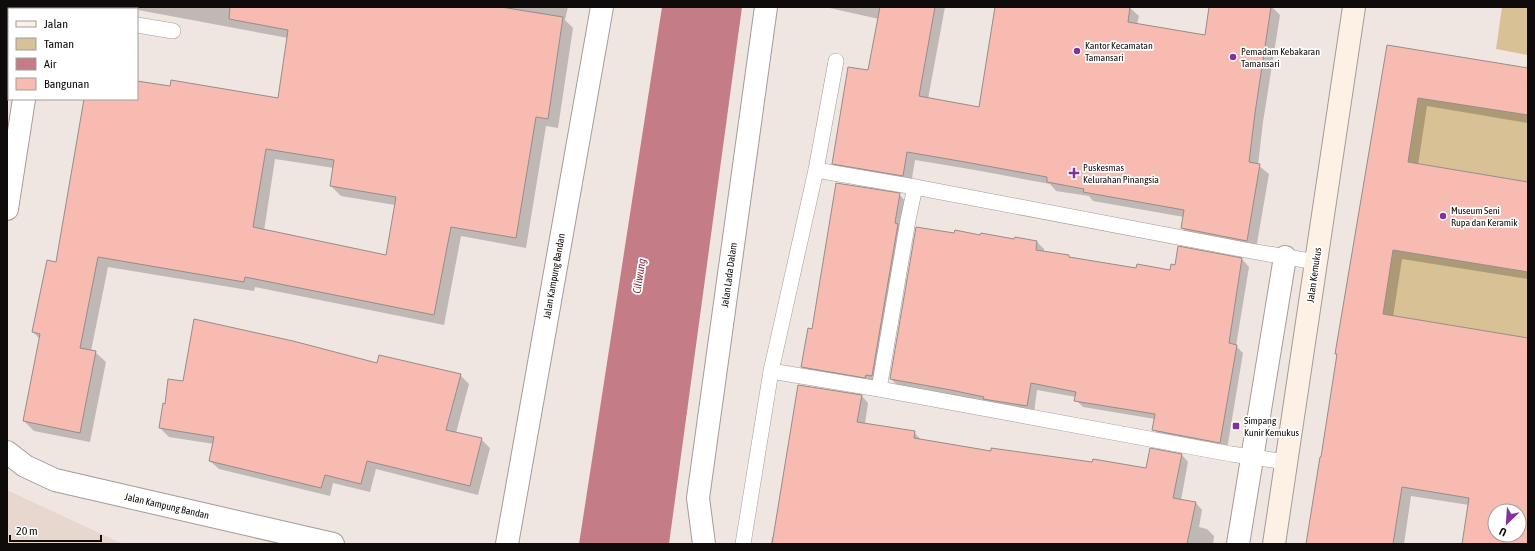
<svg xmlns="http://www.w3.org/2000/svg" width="1535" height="551" viewBox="0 0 1535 551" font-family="'Asap Condensed',sans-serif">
<rect width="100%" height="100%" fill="#f0e6e1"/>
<path fill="#e8d7cf" d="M 7,490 L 123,544 L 7,544 Z"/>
<path fill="#d7c195" d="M 1502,7 L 1528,7 L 1528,55 L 1496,49 Z
M 1418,98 L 1528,115 L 1528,182 L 1408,162 Z
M 1393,250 L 1528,272 L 1528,338 L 1383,314 Z"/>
<path fill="#c47c86" d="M 662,7 L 742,7 L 669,544 L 579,544 Z"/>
<path fill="#0003" fill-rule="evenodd" d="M 122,7 L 568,7 L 565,20 L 573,28 L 558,128 L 546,126 L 526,248 L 461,236 L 444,325 L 255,287 L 254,291 L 108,267 L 91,351 L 95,352 L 106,362 L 90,442 L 34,431 L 24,421 L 40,339 L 33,332 L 57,263 L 85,99 L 137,99 L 137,82 L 171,87 L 279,99 L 288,38 ZM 275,159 L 334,168 L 331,186 L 341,196 L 395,205 L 387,256 L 264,231 Z
M 825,7 L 945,7 L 928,99 L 979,108 L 996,7 L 1129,7 L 1139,16 L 1137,24 L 1206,36 L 1210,7 L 1272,7 L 1280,15 L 1263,122 L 1258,165 L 1269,174 L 1256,249 L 1191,237 L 1182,228 L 1184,217 L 1093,201 L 1089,196 L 1056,191 L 1050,184 L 975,170 L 915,160 L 911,184 L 842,172 L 833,163 L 869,72 L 879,19 Z
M 1388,46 L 1528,69 L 1528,123 L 1427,106 L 1418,165 L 1528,183 L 1528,279 L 1402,259 L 1393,317 L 1528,339 L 1528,544 L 1463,544 L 1469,505 L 1411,496 L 1404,544 L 1307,544 L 1322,458 L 1338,356 L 1336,354 ZM 1495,511 L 1519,511 L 1519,535 L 1495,535 Z
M 899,194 L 906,202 L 879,383 L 809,374 L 802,367 L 812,330 Z
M 955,234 L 1015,241 L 1016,239 L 1037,242 L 1044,249 L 1044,252 L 1069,256 L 1071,258 L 1137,269 L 1171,272 L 1176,266 L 1242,259 L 1249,267 L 1236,346 L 1243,353 L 1227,449 L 1161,437 L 1154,430 L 1155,419 L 1083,407 L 1076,400 L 1076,397 L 1037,390 L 1034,413 L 898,386 L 891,379 Z
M 378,364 L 460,375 L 469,384 L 456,433 L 481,439 L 490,448 L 478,495 L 376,469 L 370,492 L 333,483 L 330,496 L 219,469 L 210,461 L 214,444 L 169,437 L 160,428 L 166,405 L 184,382 Z
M 862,396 L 868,403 L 865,424 L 914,432 L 921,440 L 992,452 L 1147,469 L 1182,455 L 1188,462 L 1181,500 L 1196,503 L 1202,510 L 1199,527 L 1207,529 L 1214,536 L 1213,544 L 771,544 L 772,537 L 774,537 Z"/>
<path fill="#f7bbb1" stroke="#968c8a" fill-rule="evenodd" d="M 230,7 L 501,7 L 563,17 L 548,119 L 536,117 L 516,238 L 451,227 L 434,315 L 245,277 L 244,282 L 98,257 L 80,348 L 96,351 L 80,433 L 23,421 L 40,334 L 32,332 L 47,260 L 56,262 L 84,99 L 137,99 L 137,81 L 170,86 L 171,80 L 278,98 L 288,30 L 229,19 ZM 266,149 L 334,160 L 330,186 L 396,197 L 386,255 L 253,227 Z
M 880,7 L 935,7 L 919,96 L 979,107 L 995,7 L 1130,7 L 1128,22 L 1205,35 L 1209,7 L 1271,7 L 1255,113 L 1249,162 L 1260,164 L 1247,241 L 1181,228 L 1184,210 L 1083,192 L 1084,189 L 1047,182 L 1047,177 L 965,162 L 907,152 L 903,176 L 832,164 L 848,67 L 868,70 Z
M 1387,45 L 1528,68 L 1528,115 L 1418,98 L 1408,162 L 1528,182 L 1528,272 L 1393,250 L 1383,314 L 1528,338 L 1528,544 L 1462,544 L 1469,498 L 1402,487 L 1393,544 L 1306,544 L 1320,457 L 1321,457 L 1337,354 L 1335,354 ZM 1495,511 L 1519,511 L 1519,535 L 1495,535 Z
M 836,183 L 900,193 L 895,223 L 898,224 L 872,376 L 866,375 L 865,378 L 801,367 L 808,328 L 812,329 Z
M 916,227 L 954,233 L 955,230 L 980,235 L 981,233 L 1014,239 L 1015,237 L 1037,241 L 1036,250 L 1069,255 L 1069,257 L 1136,268 L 1137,264 L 1170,270 L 1171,264 L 1175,265 L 1178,246 L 1242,258 L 1229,343 L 1237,345 L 1220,443 L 1152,430 L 1155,414 L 1074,401 L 1076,392 L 1031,383 L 1027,406 L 983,399 L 984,397 L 951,390 L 890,379 Z
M 194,319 L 293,341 L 377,363 L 379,355 L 461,374 L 446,430 L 482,438 L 470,486 L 367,461 L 361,484 L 325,475 L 321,488 L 209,461 L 214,437 L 159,428 L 163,403 L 165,404 L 168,379 L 183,381 Z
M 798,385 L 862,395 L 857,422 L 915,431 L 914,438 L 991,451 L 991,448 L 1092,462 L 1093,459 L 1146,468 L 1150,448 L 1182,454 L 1173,498 L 1196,502 L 1187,544 L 772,544 Z"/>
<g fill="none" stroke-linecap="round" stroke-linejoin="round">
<defs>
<path id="service" d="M 137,25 L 173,31
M 816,170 L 915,187 L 1251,251 L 1316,262
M 771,371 L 879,389 L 1231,454 L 1287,462
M 879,389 L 908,220 L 915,187
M 743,544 L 771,371 L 816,170 L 836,61"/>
<path id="pedestrian" d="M 1238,544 L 1285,257"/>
<path id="minor" d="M 507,544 L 602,7
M 704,544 L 698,498 L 766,7"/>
<path id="tertiary" d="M 38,9 L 38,7
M 7,209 L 24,99
M 7,452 L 25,466 L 55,480 L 333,544"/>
<path id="secondary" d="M 1274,544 L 1354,7"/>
</defs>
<use href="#service" stroke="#a49b97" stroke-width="16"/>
<use href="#pedestrian" stroke="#a49b97" stroke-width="24"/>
<use href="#minor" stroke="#a49b97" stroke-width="24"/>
<use href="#tertiary" stroke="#a49b97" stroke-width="24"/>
<use href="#secondary" stroke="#a49b97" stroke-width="24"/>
<use href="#service" stroke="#fff" stroke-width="15"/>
<use href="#pedestrian" stroke="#fff" stroke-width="22"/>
<use href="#minor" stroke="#fff" stroke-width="22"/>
<use href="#tertiary" stroke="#fff" stroke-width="22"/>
<use href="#secondary" stroke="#fdf1e5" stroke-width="22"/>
</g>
<g fill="#84319f" stroke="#fff" stroke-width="1.5">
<circle cx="1077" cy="51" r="4"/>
<circle cx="1233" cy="57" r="4"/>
<path d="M1072 167h4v4h4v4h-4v4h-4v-4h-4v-4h4z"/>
<circle cx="1443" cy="216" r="4"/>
<rect x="1232" y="422" width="8" height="8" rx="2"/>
</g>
<g text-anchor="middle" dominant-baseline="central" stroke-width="3.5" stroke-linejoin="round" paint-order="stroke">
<g font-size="10" fill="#0e0b0a" stroke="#fff" text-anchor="start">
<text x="1085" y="45">Kantor Kecamatan<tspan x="1085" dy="12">Tamansari</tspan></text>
<text x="1241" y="51">Pemadam Kebakaran<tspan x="1241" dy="12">Tamansari</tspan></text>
<text x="1083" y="167">Puskesmas<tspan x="1083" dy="12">Kelurahan Pinangsia</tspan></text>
<text x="1451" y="210">Museum Seni<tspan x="1451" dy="12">Rupa dan Keramik</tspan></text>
<text x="1244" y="420">Simpang<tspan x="1244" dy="12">Kunir Kemukus</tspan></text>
</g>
<g font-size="10" fill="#0e0b0a" stroke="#fff">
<text transform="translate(729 275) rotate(-82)">Jalan Lada Dalam</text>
<text transform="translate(1314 275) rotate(-82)">Jalan Kemukus</text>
<text transform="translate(554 276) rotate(-80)">Jalan Kampung Bandan</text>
<text transform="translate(167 506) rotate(13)">Jalan Kampung Bandan</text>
</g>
<g font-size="11" font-style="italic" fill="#832c3d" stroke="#fff">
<text transform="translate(639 276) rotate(-81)">Ciliwung</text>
</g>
</g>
<rect width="1535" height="551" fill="none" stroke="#0e0b0a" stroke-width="16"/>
<rect x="8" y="8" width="130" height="92" fill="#ffffff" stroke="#9f9d9d"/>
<rect x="16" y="21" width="20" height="6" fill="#fdf1e5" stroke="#9f9d9d"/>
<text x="44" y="28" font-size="12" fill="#0e0b0a">Jalan</text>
<rect x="16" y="38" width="20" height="12" fill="#d7c195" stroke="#9f9d9d"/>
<text x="44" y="48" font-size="12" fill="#0e0b0a">Taman</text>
<rect x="16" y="58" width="20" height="12" fill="#c47c86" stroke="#9f9d9d"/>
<text x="44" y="68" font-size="12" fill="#0e0b0a">Air</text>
<rect x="16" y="78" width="20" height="12" fill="#f7bbb1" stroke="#9f9d9d"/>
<text x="44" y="88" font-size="12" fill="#0e0b0a">Bangunan</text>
<g transform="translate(1507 523) rotate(205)"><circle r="19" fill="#ffffff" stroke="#9f9d9d"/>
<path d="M0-3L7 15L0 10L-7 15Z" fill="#84319f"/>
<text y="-6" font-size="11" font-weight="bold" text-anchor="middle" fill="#0e0b0a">U</text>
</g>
<path d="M10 535v6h91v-6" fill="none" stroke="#0e0b0a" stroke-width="2"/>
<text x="16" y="535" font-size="12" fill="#0e0b0a" stroke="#ffffff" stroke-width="3" paint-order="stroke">20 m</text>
</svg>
